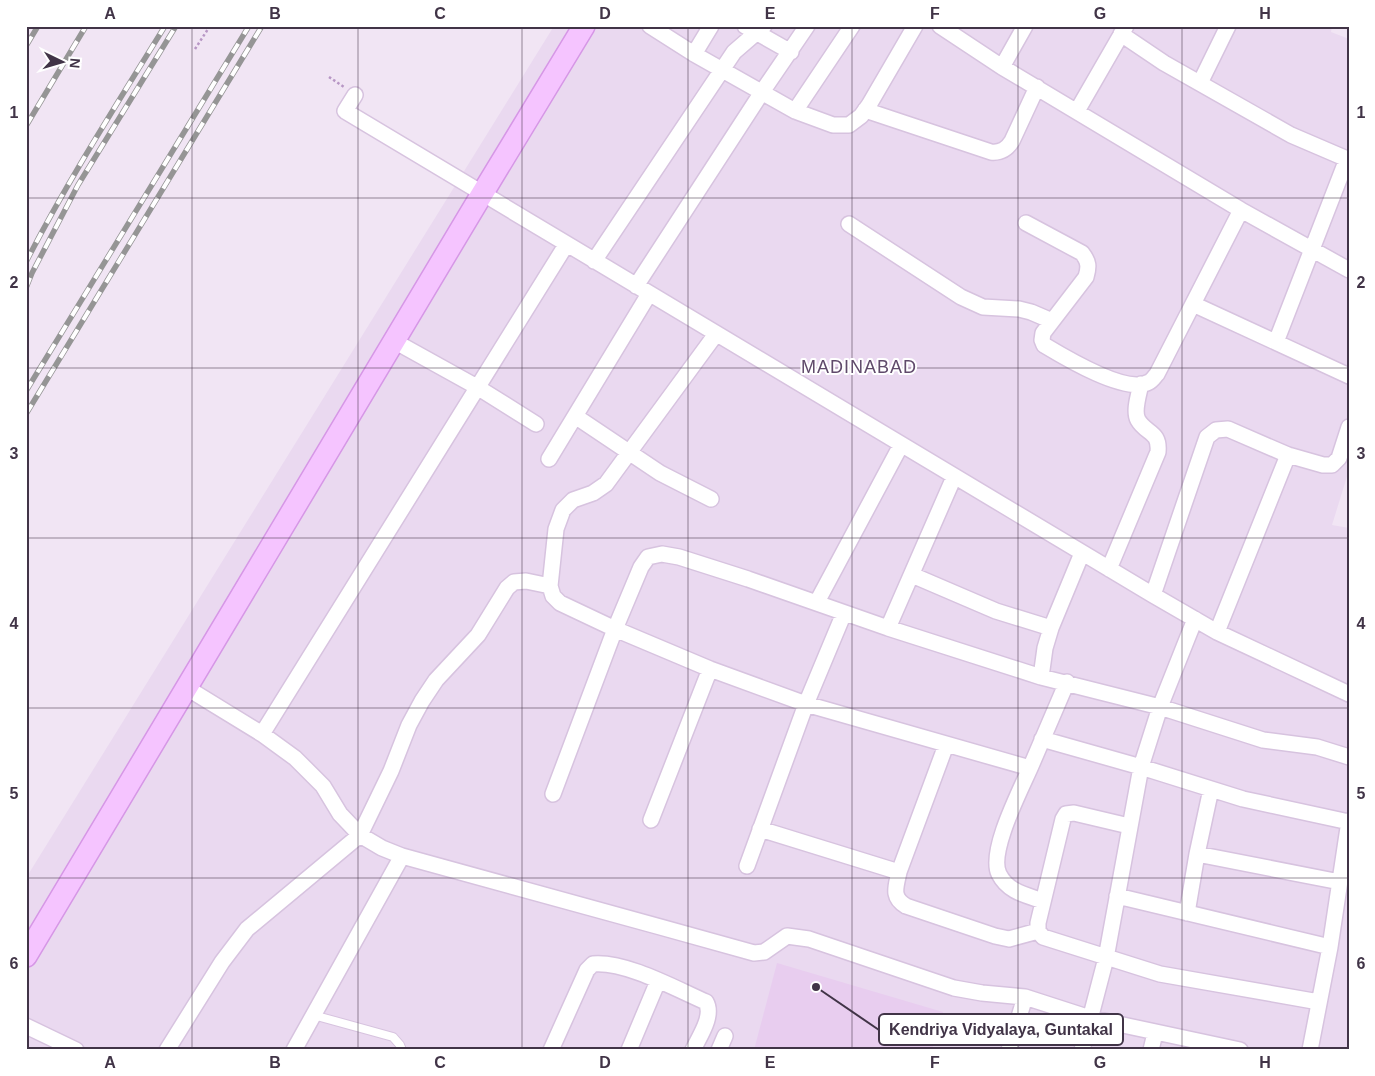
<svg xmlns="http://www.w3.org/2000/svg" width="1375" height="1076" viewBox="0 0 1375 1076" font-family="Helvetica,sans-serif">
<rect width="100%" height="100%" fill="#f1e5f4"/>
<path fill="#ead9f0" d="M 554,26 L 1332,26 L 1331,32 L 1349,39 L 1349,470 L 1332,525 L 1349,528 L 1349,1050 L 26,1050 L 26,878 Z"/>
<path fill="#e8cdef" d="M 777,963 L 943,1012 L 932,1050 L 754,1050 Z"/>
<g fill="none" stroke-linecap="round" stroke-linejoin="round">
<defs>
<path id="lane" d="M 313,1015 L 393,1037 L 400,1045 L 402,1050"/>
<path id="street" d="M 650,26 L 694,54 L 795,111 L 833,125 L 849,125 L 861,116 L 869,105 L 915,26
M 745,26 L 791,52
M 940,26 L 1002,67 L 1241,210 L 1349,270
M 1121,34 L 1164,63 L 1291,135 L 1347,159 L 1276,342
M 694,54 L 711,26
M 1002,67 L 1025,26
M 1200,83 L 1228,26
M 355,95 L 345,111 L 1153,595 L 1217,632 L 1349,694
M 865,110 L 991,152 C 1001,153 1007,149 1012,141 L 1037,87
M 795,111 L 852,26
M 1077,111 L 1126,26
M 1026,223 L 1082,253 C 1089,262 1089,267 1086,277 L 1043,333 L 1042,340 L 1044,345 C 1064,357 1127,395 1149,382 C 1152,381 1155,376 1157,374 L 1241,210
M 849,224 L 961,297 L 983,307 L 1019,309 L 1031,312 L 1052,321
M 594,261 L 734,52 L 764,26
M 636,286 L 762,92 L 807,26
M 1193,304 L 1349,376
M 716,334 L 606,484 L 593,493 L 573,500 L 563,510 L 556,529 L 550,586 L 553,596 L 560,603 L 615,629 L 710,669 L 806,704 L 1030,768
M 394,341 L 477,387 L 536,424
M 575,416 L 660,473 L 711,499
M 549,459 L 649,294
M 1109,569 L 1158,452 C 1160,431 1146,434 1138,420 C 1133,411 1139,394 1141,384
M 912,575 L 996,611 L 1051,628
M 1153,595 L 1207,437 L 1216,430 L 1228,429 L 1288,455 L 1323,465 L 1332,465 L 1339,458 L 1349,427
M 817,602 L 901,445
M 888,628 L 954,477
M 1217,632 L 1288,455
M 1041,677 L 1045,648 L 1051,628 L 1082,553
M 187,688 L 262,734 L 295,758 L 323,786 L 340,814 L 360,835 L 382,848 L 402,856 C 520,889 637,920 754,953 L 764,952 L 787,936 L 809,939 L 954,988 L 982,993 L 1025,997 L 1090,1018 L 1240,1050
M 262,734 L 566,245
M 1042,739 L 1141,767 L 1243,799 L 1349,822
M 946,745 L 899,872 C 896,887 891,897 906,906 L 995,936 L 1009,939 L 1038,931
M 553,794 L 615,629 L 641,567 L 648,557 L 662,554 L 679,557 L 748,579 L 888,628 L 1041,677 L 1160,707 L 1263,740 L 1317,747 L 1349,757
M 651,820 L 710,669
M 1129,826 L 1074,813 L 1066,814 L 1063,819 L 1038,923 L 1038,931 L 1043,937 L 1160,974 L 1319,1002
M 760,829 L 899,872
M 1197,854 L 1340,882
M 747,866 L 806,704 L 844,613
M 1117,896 L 1330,947
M 1043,901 C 1026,895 1008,892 999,874 C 988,852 1021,789 1031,766 C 1043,738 1055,710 1067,682
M 1187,913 L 1197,854 L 1211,789
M 26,1026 L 76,1050
M 167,1050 L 222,962 L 247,929 L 360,835 L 391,771 L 409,725 L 422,701 L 436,680 L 478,635 L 507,588 L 514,582 L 526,581 L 550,586
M 294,1050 L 402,856
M 551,1050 L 587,970 L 593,964 C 626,961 676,989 706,1002 C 714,1016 699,1037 693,1050
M 629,1050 L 658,981
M 719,1050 L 725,1036
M 1009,1050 L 1025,997
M 1082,1050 L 1106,958 L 1141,767 L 1160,707 L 1195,619
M 1151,1050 L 1155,1033
M 1310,1050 L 1330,947 L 1349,821"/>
<path id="secondary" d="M 26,956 L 482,194 L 584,26"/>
</defs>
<use href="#lane" stroke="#d7c3df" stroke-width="10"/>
<use href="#street" stroke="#d7c3df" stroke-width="18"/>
<use href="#secondary" stroke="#d697e6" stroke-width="24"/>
<path stroke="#b796c4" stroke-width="2.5" stroke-dasharray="2.5 2.5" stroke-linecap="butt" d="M 195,49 L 210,26
M 329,77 L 344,87"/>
<use href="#lane" stroke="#fff" stroke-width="8"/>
<use href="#street" stroke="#fff" stroke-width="15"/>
<use href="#secondary" stroke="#f5c4ff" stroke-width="21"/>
<defs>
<path id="rail" d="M 26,46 L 38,26
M 26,126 L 86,26
M 26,262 C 68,180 117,104 165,26
M 26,288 L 32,273 L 78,185 L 176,26
M 26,391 L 249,26
M 26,414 L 262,26"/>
</defs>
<use href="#rail" stroke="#959595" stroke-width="5.5"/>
<use href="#rail" stroke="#fff" stroke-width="4" stroke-dasharray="11" stroke-linecap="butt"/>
</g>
<path fill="none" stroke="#413447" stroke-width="1" stroke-opacity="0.55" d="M 192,26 L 192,1050M 358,26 L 358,1050M 522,26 L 522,1050M 688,26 L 688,1050M 852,26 L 852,1050M 1018,26 L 1018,1050M 1182,26 L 1182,1050M 26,198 L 1349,198M 26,368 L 1349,368M 26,538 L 1349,538M 26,708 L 1349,708M 26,878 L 1349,878"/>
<g text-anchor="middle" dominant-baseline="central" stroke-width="4" stroke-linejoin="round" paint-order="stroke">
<g font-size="18" letter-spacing="1" fill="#604a6b" stroke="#fff">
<text x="859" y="367">MADINABAD</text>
</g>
</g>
<path fill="none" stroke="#413447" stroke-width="2" d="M816 987L879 1030"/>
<circle fill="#413447" stroke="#fff" stroke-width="2" cx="816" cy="987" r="5"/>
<rect fill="#fff" stroke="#413447" stroke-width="2" x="879" y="1014" width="244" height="31" rx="5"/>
<g font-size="16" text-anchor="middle" font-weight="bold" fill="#413447">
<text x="1001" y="1035">Kendriya Vidyalaya, Guntakal</text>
</g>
<rect width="1375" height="1076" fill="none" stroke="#ffffff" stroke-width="55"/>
<g transform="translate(62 62) rotate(95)" stroke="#ffffff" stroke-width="4" paint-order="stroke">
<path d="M0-4L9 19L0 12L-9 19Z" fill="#413447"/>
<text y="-8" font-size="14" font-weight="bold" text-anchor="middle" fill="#413447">N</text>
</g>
<rect x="28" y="28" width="1320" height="1020" fill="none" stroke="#413447" stroke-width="2"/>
<g font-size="16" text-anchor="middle" font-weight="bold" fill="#413447">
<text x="110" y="19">A</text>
<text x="275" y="19">B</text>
<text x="440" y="19">C</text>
<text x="605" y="19">D</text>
<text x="770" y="19">E</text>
<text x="935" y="19">F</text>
<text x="1100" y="19">G</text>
<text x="1265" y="19">H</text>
<text x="14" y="118">1</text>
<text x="1361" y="118">1</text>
<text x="14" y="288">2</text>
<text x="1361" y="288">2</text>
<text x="14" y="459">3</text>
<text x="1361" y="459">3</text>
<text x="14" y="629">4</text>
<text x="1361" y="629">4</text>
<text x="14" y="799">5</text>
<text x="1361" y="799">5</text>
<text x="14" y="969">6</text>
<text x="1361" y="969">6</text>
<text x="110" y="1068">A</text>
<text x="275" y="1068">B</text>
<text x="440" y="1068">C</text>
<text x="605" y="1068">D</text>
<text x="770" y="1068">E</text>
<text x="935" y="1068">F</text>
<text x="1100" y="1068">G</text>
<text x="1265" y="1068">H</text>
</g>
</svg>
